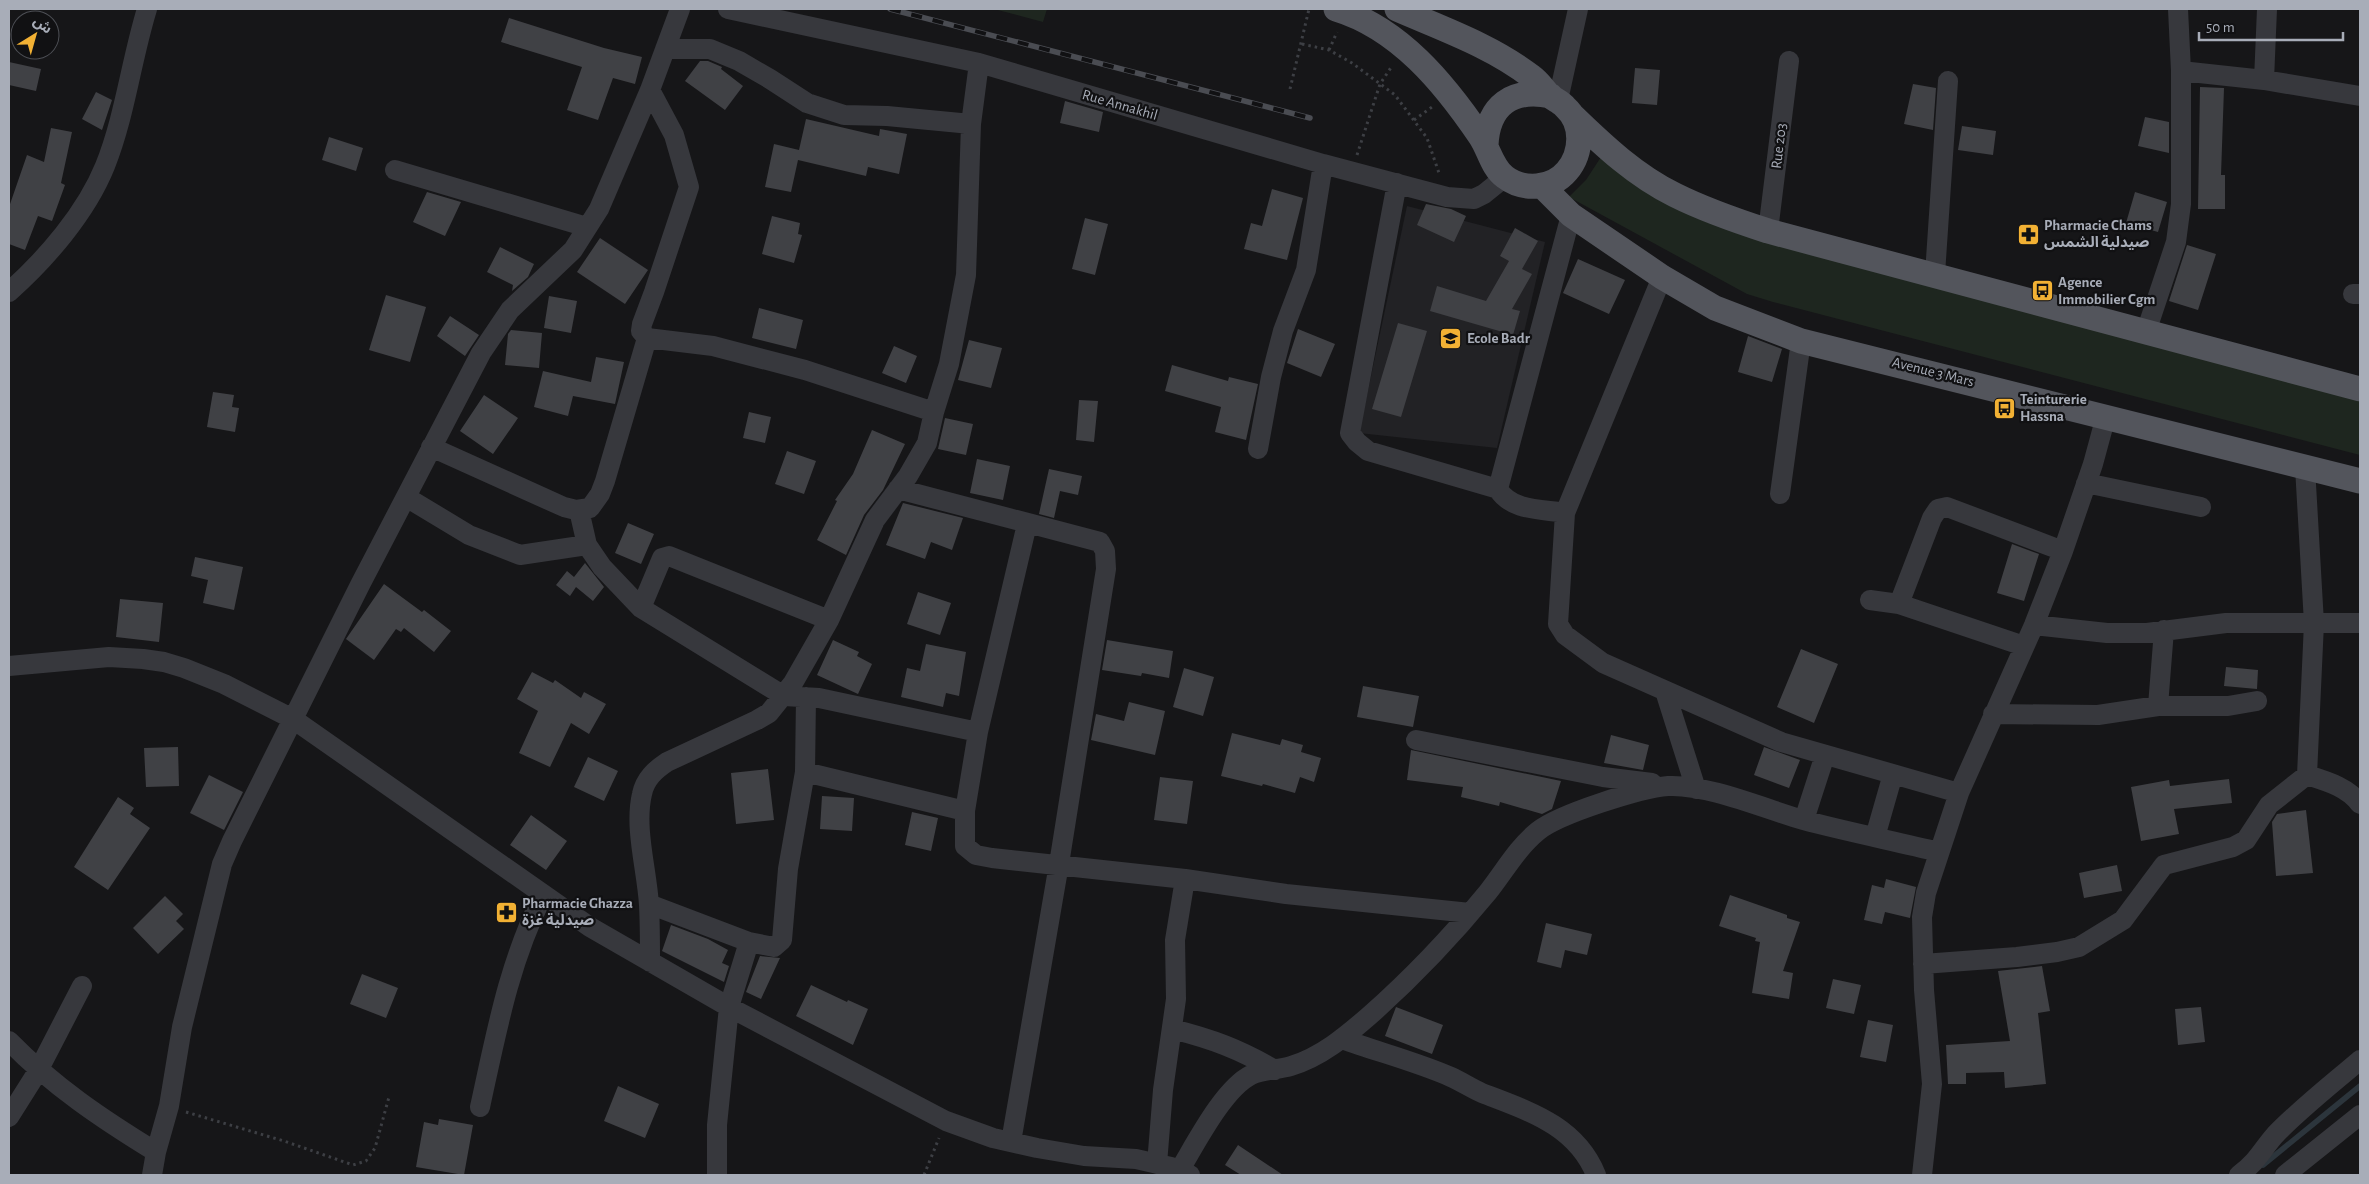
<svg xmlns="http://www.w3.org/2000/svg" width="2369" height="1184" viewBox="0 0 2369 1184" font-family="'Alegreya Sans','Noto Sans Arabic',sans-serif">
<rect width="100%" height="100%" fill="#161618"/>
<path fill="#222225" d="M 1407,206 L 1545,242 L 1497,448 L 1359,433 Z"/>
<path fill="#1e261f" d="M 994,9 L 1047,9 L 1043,22 Z
M 1601,157 L 1663,198 L 2360,397 L 2360,455 L 1773,302 L 1747,294 L 1569,197 L 1586,180 Z"/>
<g fill="none" stroke-linecap="round" stroke-linejoin="round">
<path stroke="#2c353c" stroke-width="5.5" d="M 2263,1165 L 2360,1086"/>
</g>
<path fill="#404145" d="M 509,18 L 604,48 L 642,57 L 635,84 L 613,78 L 598,120 L 567,110 L 582,67 L 501,42 Z
M 700,61 L 708,61 L 722,67 L 721,69 L 743,86 L 725,110 L 685,81 Z
M 9,62 L 41,69 L 36,91 L 9,85 Z
M 1635,68 L 1660,70 L 1657,105 L 1632,103 Z
M 1913,84 L 1936,88 L 1933,130 L 1904,124 Z
M 2200,87 L 2224,88 L 2221,175 L 2225,175 L 2225,209 L 2198,209 Z
M 96,92 L 112,100 L 102,130 L 82,119 Z
M 1065,101 L 1103,112 L 1099,132 L 1060,123 Z
M 2145,117 L 2169,122 L 2169,153 L 2138,146 Z
M 806,119 L 879,136 L 880,129 L 907,134 L 899,174 L 868,167 L 866,176 L 798,160 L 791,192 L 765,187 L 774,144 L 799,150 Z
M 1962,126 L 1996,131 L 1993,155 L 1958,150 Z
M 51,128 L 72,132 L 61,183 L 65,185 L 52,221 L 38,216 L 25,250 L 9,244 L 9,207 L 27,155 L 44,162 Z
M 329,137 L 363,148 L 356,171 L 322,160 Z
M 1272,189 L 1303,198 L 1287,260 L 1244,249 L 1251,223 L 1262,226 Z
M 427,192 L 461,202 L 445,236 L 413,222 Z
M 2135,192 L 2167,202 L 2158,232 L 2126,223 Z
M 1426,204 L 1451,209 L 1466,216 L 1454,242 L 1417,225 Z
M 772,216 L 800,223 L 798,234 L 802,235 L 794,263 L 762,254 Z
M 1085,218 L 1108,224 L 1095,275 L 1072,269 Z
M 1515,228 L 1538,241 L 1522,269 L 1532,274 L 1512,309 L 1520,311 L 1513,335 L 1430,311 L 1437,286 L 1486,301 L 1509,261 L 1500,256 Z
M 600,238 L 648,270 L 625,304 L 577,272 Z
M 2187,245 L 2216,254 L 2198,310 L 2169,301 Z
M 500,247 L 534,264 L 528,277 L 512,291 L 513,285 L 487,272 Z
M 1578,259 L 1625,280 L 1609,314 L 1563,293 Z
M 386,295 L 426,307 L 410,362 L 369,350 Z
M 549,296 L 577,301 L 571,333 L 544,328 Z
M 759,308 L 803,320 L 796,349 L 752,338 Z
M 450,316 L 479,335 L 465,356 L 437,336 Z
M 1398,323 L 1427,331 L 1401,417 L 1372,409 Z
M 1298,329 L 1335,344 L 1321,377 L 1287,363 Z
M 511,330 L 542,333 L 539,368 L 505,365 L 508,334 Z
M 1748,336 L 1782,349 L 1772,382 L 1738,372 Z
M 969,340 L 1002,348 L 991,388 L 958,380 Z
M 894,346 L 917,356 L 906,383 L 882,373 Z
M 596,357 L 624,362 L 615,404 L 573,396 L 568,416 L 534,407 L 543,371 L 591,382 Z
M 1172,365 L 1228,381 L 1229,377 L 1258,384 L 1246,440 L 1215,432 L 1221,407 L 1165,391 Z
M 213,392 L 234,395 L 232,407 L 239,408 L 235,432 L 207,427 Z
M 484,395 L 518,418 L 493,454 L 460,431 Z
M 1079,400 L 1098,401 L 1094,442 L 1076,440 Z
M 749,412 L 771,417 L 765,443 L 743,438 Z
M 945,418 L 973,424 L 966,455 L 938,449 Z
M 872,430 L 905,444 L 883,490 L 864,515 L 846,555 L 817,540 L 837,501 L 835,500 L 853,474 Z
M 787,451 L 816,461 L 804,494 L 775,484 Z
M 977,459 L 1010,466 L 1003,500 L 970,493 Z
M 1049,469 L 1082,476 L 1078,495 L 1060,491 L 1054,518 L 1039,514 Z
M 903,503 L 963,518 L 952,550 L 931,542 L 925,559 L 886,545 Z
M 628,523 L 654,534 L 641,564 L 615,553 Z
M 2012,544 L 2039,554 L 2024,601 L 1997,593 Z
M 195,557 L 243,567 L 234,610 L 203,603 L 208,580 L 191,576 Z
M 585,563 L 604,587 L 593,601 L 576,587 L 570,596 L 556,585 L 567,571 L 574,577 Z
M 384,584 L 422,612 L 424,610 L 451,631 L 434,652 L 404,628 L 401,632 L 396,629 L 374,660 L 346,639 Z
M 918,592 L 951,603 L 940,635 L 907,624 Z
M 120,599 L 163,603 L 159,642 L 116,637 Z
M 833,640 L 859,652 L 857,656 L 872,664 L 858,694 L 817,675 Z
M 1107,640 L 1173,651 L 1169,678 L 1142,673 L 1141,676 L 1102,670 Z
M 926,644 L 966,652 L 959,696 L 946,693 L 943,707 L 901,697 L 907,668 L 920,671 Z
M 1801,649 L 1838,664 L 1814,723 L 1777,707 Z
M 2226,667 L 2258,670 L 2257,689 L 2224,686 Z
M 1184,668 L 1214,677 L 1203,716 L 1173,707 Z
M 532,672 L 553,683 L 555,680 L 581,698 L 584,692 L 606,704 L 589,734 L 571,723 L 550,767 L 519,753 L 538,711 L 517,699 Z
M 1363,686 L 1419,696 L 1413,727 L 1357,717 Z
M 1129,702 L 1165,711 L 1155,755 L 1091,740 L 1096,714 L 1124,721 Z
M 1232,733 L 1280,745 L 1282,739 L 1303,745 L 1301,752 L 1321,758 L 1314,782 L 1300,777 L 1295,793 L 1263,784 L 1262,786 L 1221,776 Z
M 1611,735 L 1649,745 L 1643,770 L 1604,763 Z
M 178,747 L 179,786 L 146,787 L 144,748 Z
M 1764,747 L 1800,760 L 1789,788 L 1754,775 Z
M 1411,750 L 1561,781 L 1552,809 L 1542,814 L 1500,802 L 1499,806 L 1461,797 L 1463,787 L 1407,780 Z
M 588,757 L 618,771 L 604,801 L 574,787 Z
M 768,769 L 774,820 L 736,824 L 731,773 Z
M 209,775 L 243,792 L 224,830 L 190,813 Z
M 1160,777 L 1193,781 L 1187,824 L 1154,820 Z
M 2229,779 L 2232,803 L 2174,809 L 2179,834 L 2141,841 L 2131,787 L 2169,780 L 2170,786 Z
M 822,796 L 854,798 L 852,831 L 820,829 Z
M 118,797 L 134,808 L 130,814 L 150,828 L 108,890 L 74,867 Z
M 2306,810 L 2313,873 L 2276,876 L 2272,822 L 2277,814 Z
M 912,812 L 938,818 L 931,851 L 905,845 Z
M 531,815 L 567,841 L 546,870 L 510,845 Z
M 2117,865 L 2122,891 L 2084,898 L 2079,873 Z
M 1886,879 L 1916,887 L 1910,918 L 1885,912 L 1882,924 L 1864,920 L 1872,885 L 1884,888 Z
M 1730,895 L 1787,915 L 1787,918 L 1800,922 L 1783,971 L 1793,973 L 1789,999 L 1752,993 L 1760,942 L 1755,941 L 1756,938 L 1719,926 Z
M 165,896 L 183,914 L 176,921 L 184,929 L 158,954 L 133,928 Z
M 1546,923 L 1592,934 L 1587,955 L 1565,950 L 1561,968 L 1537,962 Z
M 671,925 L 708,939 L 728,950 L 722,963 L 729,966 L 724,982 L 662,951 Z
M 760,956 L 780,958 L 761,999 L 746,992 Z
M 2042,966 L 2050,1011 L 2038,1013 L 2046,1084 L 2005,1088 L 2004,1072 L 1966,1073 L 1966,1084 L 1948,1084 L 1946,1045 L 2010,1041 L 1998,971 Z
M 362,974 L 398,988 L 386,1018 L 350,1004 Z
M 1833,979 L 1861,985 L 1854,1014 L 1826,1008 Z
M 811,985 L 847,1002 L 848,1000 L 868,1009 L 853,1045 L 796,1016 Z
M 1396,1007 L 1443,1025 L 1432,1054 L 1385,1036 Z
M 2201,1007 L 2205,1042 L 2178,1045 L 2175,1009 Z
M 1868,1020 L 1893,1025 L 1886,1062 L 1860,1057 Z
M 618,1086 L 659,1104 L 645,1138 L 604,1121 Z
M 439,1119 L 473,1125 L 464,1175 L 416,1167 L 424,1122 L 438,1125 Z
M 1238,1145 L 1283,1175 L 1241,1175 L 1225,1165 Z"/>
<g fill="none" stroke-linecap="round" stroke-linejoin="round">
<path stroke="#3d3f44" stroke-width="3" stroke-dasharray="2.5 4" stroke-linecap="butt" d="M 1302,44 L 1329,50 L 1352,63 L 1395,95 L 1427,138 L 1440,176
M 1329,50 L 1337,32
M 1290,89 L 1309,9
M 1414,120 L 1432,107
M 1357,155 L 1380,84 L 1392,66
M 186,1112 L 284,1141 L 353,1165 L 366,1161 L 375,1148 L 389,1097
M 924,1175 L 939,1138"/>
<path stroke="#37383d" stroke-width="20" d="M 728,9 L 979,63 L 1323,164 L 1447,197 L 1474,199 L 1484,194 L 1505,177
M 665,49 L 710,49 L 739,61 L 770,79 L 807,103 L 844,115 L 887,116 L 971,124
M 2181,71 L 2264,80 L 2360,96
M 2264,80 L 2267,9
M 650,90 L 674,135 L 689,187 L 654,292 L 642,324 L 641,331 L 647,338 L 713,346 L 805,370 L 934,412
M 1558,100 L 1578,9
M 395,170 L 587,227
M 1397,183 L 1350,433 L 1357,442 L 1368,451 L 1498,489
M 1768,231 L 1789,61
M 1935,274 L 1948,81
M 1662,277 L 1565,513 L 1558,624 L 1565,635 L 1603,663 L 1781,742 L 1959,793
M 9,292 C 46,259 86,213 105,166 C 125,116 131,61 147,9
M 2353,294 L 2360,294
M 2146,332 L 2176,242 L 2181,204 L 2181,71 L 2178,9
M 431,447 L 564,507 L 576,510 L 590,508 L 600,494 L 605,481 L 647,338
M 1258,449 L 1271,377 L 1283,331 L 1306,270 L 1323,164
M 2086,483 L 2201,507
M 898,489 L 1100,542 L 1105,551 L 1106,569 L 1059,864 L 1011,1142
M 1780,494 L 1801,341
M 406,497 L 469,535 L 520,555 L 587,545
M 579,510 L 587,545 L 602,567 L 641,608 L 784,696 L 819,698 L 978,732
M 1565,513 C 1542,509 1511,511 1498,489 L 1571,215
M 1027,524 L 978,732 L 965,811 L 965,846 L 976,855 L 992,858 L 1185,879 L 1286,894 L 1470,913
M 1870,600 L 1899,604 L 2024,646
M 1899,604 L 1932,518 L 1938,509 L 1947,507 L 2063,551
M 641,608 L 662,558 L 669,556 L 829,620
M 2034,625 L 2107,633 L 2147,633 L 2226,623 L 2360,623
M 9,666 L 109,657 L 143,659 L 164,662 L 184,668 L 224,684 L 293,719 L 590,927 L 729,1007 L 946,1121 L 993,1138 L 1037,1148 L 1084,1156 L 1136,1159 L 1171,1167 L 1190,1175
M 1665,691 L 1696,789
M 2158,706 L 2164,630
M 1993,714 L 2098,715 L 2158,706 L 2228,706 L 2257,701
M 1416,740 L 1603,777 L 1652,783
M 805,772 L 965,811
M 2307,775 C 2326,781 2348,787 2360,804
M 1804,820 L 1825,755
M 1875,837 L 1893,774
M 649,904 L 749,942 L 774,947 L 782,940 L 788,869 L 805,772 L 806,697
M 650,962 C 650,943 650,924 649,905 C 647,870 634,828 642,794 C 645,779 655,770 667,762 L 757,720 L 769,713 L 793,683 L 829,620 L 875,520 L 908,476 L 927,443 L 934,412 L 949,364 L 966,275 L 971,124 L 979,63
M 1923,964 L 2017,957 L 2057,952 L 2079,947 L 2123,920 L 2164,865 L 2233,847 L 2246,840 L 2269,805 L 2307,775 L 2314,623 L 2305,467
M 1172,1029 C 1212,1039 1239,1049 1275,1070
M 1342,1039 C 1378,1052 1417,1062 1451,1077 C 1462,1082 1471,1088 1482,1093 C 1528,1111 1576,1125 1596,1175
M 9,1041 C 53,1086 102,1119 156,1152
M 480,1107 C 496,1034 509,962 543,895
M 9,1117 L 38,1071 L 82,986
M 1157,1164 L 1163,1090 L 1176,999 L 1175,940 L 1185,879
M 1179,1171 C 1195,1145 1223,1089 1251,1075 C 1263,1069 1278,1070 1291,1066 C 1321,1057 1346,1036 1369,1016 C 1412,978 1451,937 1488,892 C 1504,872 1517,848 1538,831 C 1559,814 1641,788 1668,786 C 1707,784 1765,809 1803,820 C 1848,832 1894,841 1939,852
M 152,1175 L 156,1152 L 169,1106 L 182,1027 L 222,864 L 232,841 L 361,583 L 481,353 L 510,310 L 573,250 L 599,209 L 650,90 L 680,9
M 717,1175 L 717,1125 L 729,1007 L 749,942
M 1922,1175 L 1932,1084 L 1924,990 L 1922,917 L 1926,893 L 1959,793 L 2034,625 L 2063,551 L 2093,464 L 2106,416
M 2239,1175 C 2258,1161 2261,1151 2275,1135 C 2301,1108 2332,1084 2360,1060
M 2285,1175 L 2360,1115"/>
<path stroke="#53555c" stroke-width="25" d="M 1336,9 C 1399,28 1444,83 1480,136 C 1489,149 1492,168 1505,177 C 1523,191 1552,189 1567,171 C 1582,153 1584,124 1565,107 C 1561,102 1555,100 1550,96 C 1544,90 1539,82 1532,77 C 1492,46 1443,29 1397,9
M 1573,116 C 1604,146 1636,176 1675,195 C 1705,210 1737,221 1768,231 L 2360,389
M 1486,145 C 1488,105 1512,88 1551,96
M 1542,186 L 1571,215 L 1662,277 L 1715,308 L 1801,341 L 2360,481"/>
<defs>
<path id="rail" d="M 890,9 L 1310,118"/>
</defs>
<use href="#rail" stroke="#4a4c52" stroke-width="5.5"/>
<use href="#rail" stroke="#111113" stroke-width="4" stroke-dasharray="11" stroke-linecap="butt"/>
</g>
<defs>
<symbol id="pharmacy-square" viewBox="-11 -11 22 22"><rect x="-9" y="-9" width="18" height="18" rx="4" fill="#f2b134" stroke="#111113"/><path d="M-2-6h4v4h4v4h-4v4h-4v-4h-4v-4h4Z" fill="#111"/></symbol>
<symbol id="bus-square" viewBox="-11 -11 22 22"><rect x="-9" y="-9" width="18" height="18" rx="4" fill="#f2b134" stroke="#111113"/><path d="M-5-6H5V4H4V6H2V4H-2V6H-4V4H-5ZM-3.5-4V0h7V-4ZM-3.5 1.2v1.5H-2V1.2ZM2 1.2v1.5H3.5V1.2Z" fill="#111"/></symbol>
<symbol id="school-square" viewBox="-11 -11 22 22"><rect x="-9" y="-9" width="18" height="18" rx="4" fill="#f2b134" stroke="#111113"/><path d="M0-5L7-2L0 1L-7-2ZM-4 1L0 2.5L4 1V4Q0 6-4 4Z" fill="#111"/></symbol>
</defs>
<g fill-rule="evenodd">
<use href="#pharmacy-square" x="2016" y="222" width="25" height="25"/>
<use href="#bus-square" x="2030" y="278" width="25" height="25"/>
<use href="#school-square" x="1438" y="326" width="25" height="25"/>
<use href="#bus-square" x="1992" y="396" width="25" height="25"/>
<use href="#pharmacy-square" x="494" y="900" width="25" height="25"/>
</g>
<g text-anchor="middle" dominant-baseline="central" stroke-width="4.5" stroke-linejoin="round" paint-order="stroke">
<g font-size="15" fill="#a8adb8" stroke="#111113">
<text transform="translate(1120 105) rotate(16)">Rue Annakhil</text>
<text transform="translate(1779 146) rotate(-83)">Rue 203</text>
<text transform="translate(1933 372) rotate(14)">Avenue 3 Mars</text>
</g>
<g font-size="15" font-weight="bold" fill="#a8adb8" stroke="#111113" text-anchor="start">
<text x="2044" y="225">Pharmacie Chams<tspan x="2044" dy="17">صيدلية الشمس</tspan></text>
<text x="2058" y="282">Agence<tspan x="2058" dy="17">Immobilier Cgm</tspan></text>
<text x="1467" y="338">Ecole Badr</text>
<text x="2020" y="399">Teinturerie<tspan x="2020" dy="17">Hassna</tspan></text>
<text x="522" y="903">Pharmacie Ghazza<tspan x="522" dy="17">صيدلية غزة</tspan></text>
</g>
</g>
<rect width="2369" height="1184" fill="none" stroke="#a8adb8" stroke-width="20"/>
<g transform="translate(35 35) rotate(37)"><circle r="24" fill="#111113" stroke="#4d4f55"/>
<path d="M0-4L9 19L0 12L-9 19Z" fill="#f2b134"/>
<text y="-8" font-size="14" font-weight="bold" text-anchor="middle" fill="#a8adb8">ش</text>
</g>
<path d="M2199 32v8h144v-8" fill="none" stroke="#a8adb8" stroke-width="2.5"/>
<text x="2206" y="32" font-size="15" fill="#a8adb8" stroke="#111113" stroke-width="4" paint-order="stroke">50 m</text>
</svg>
